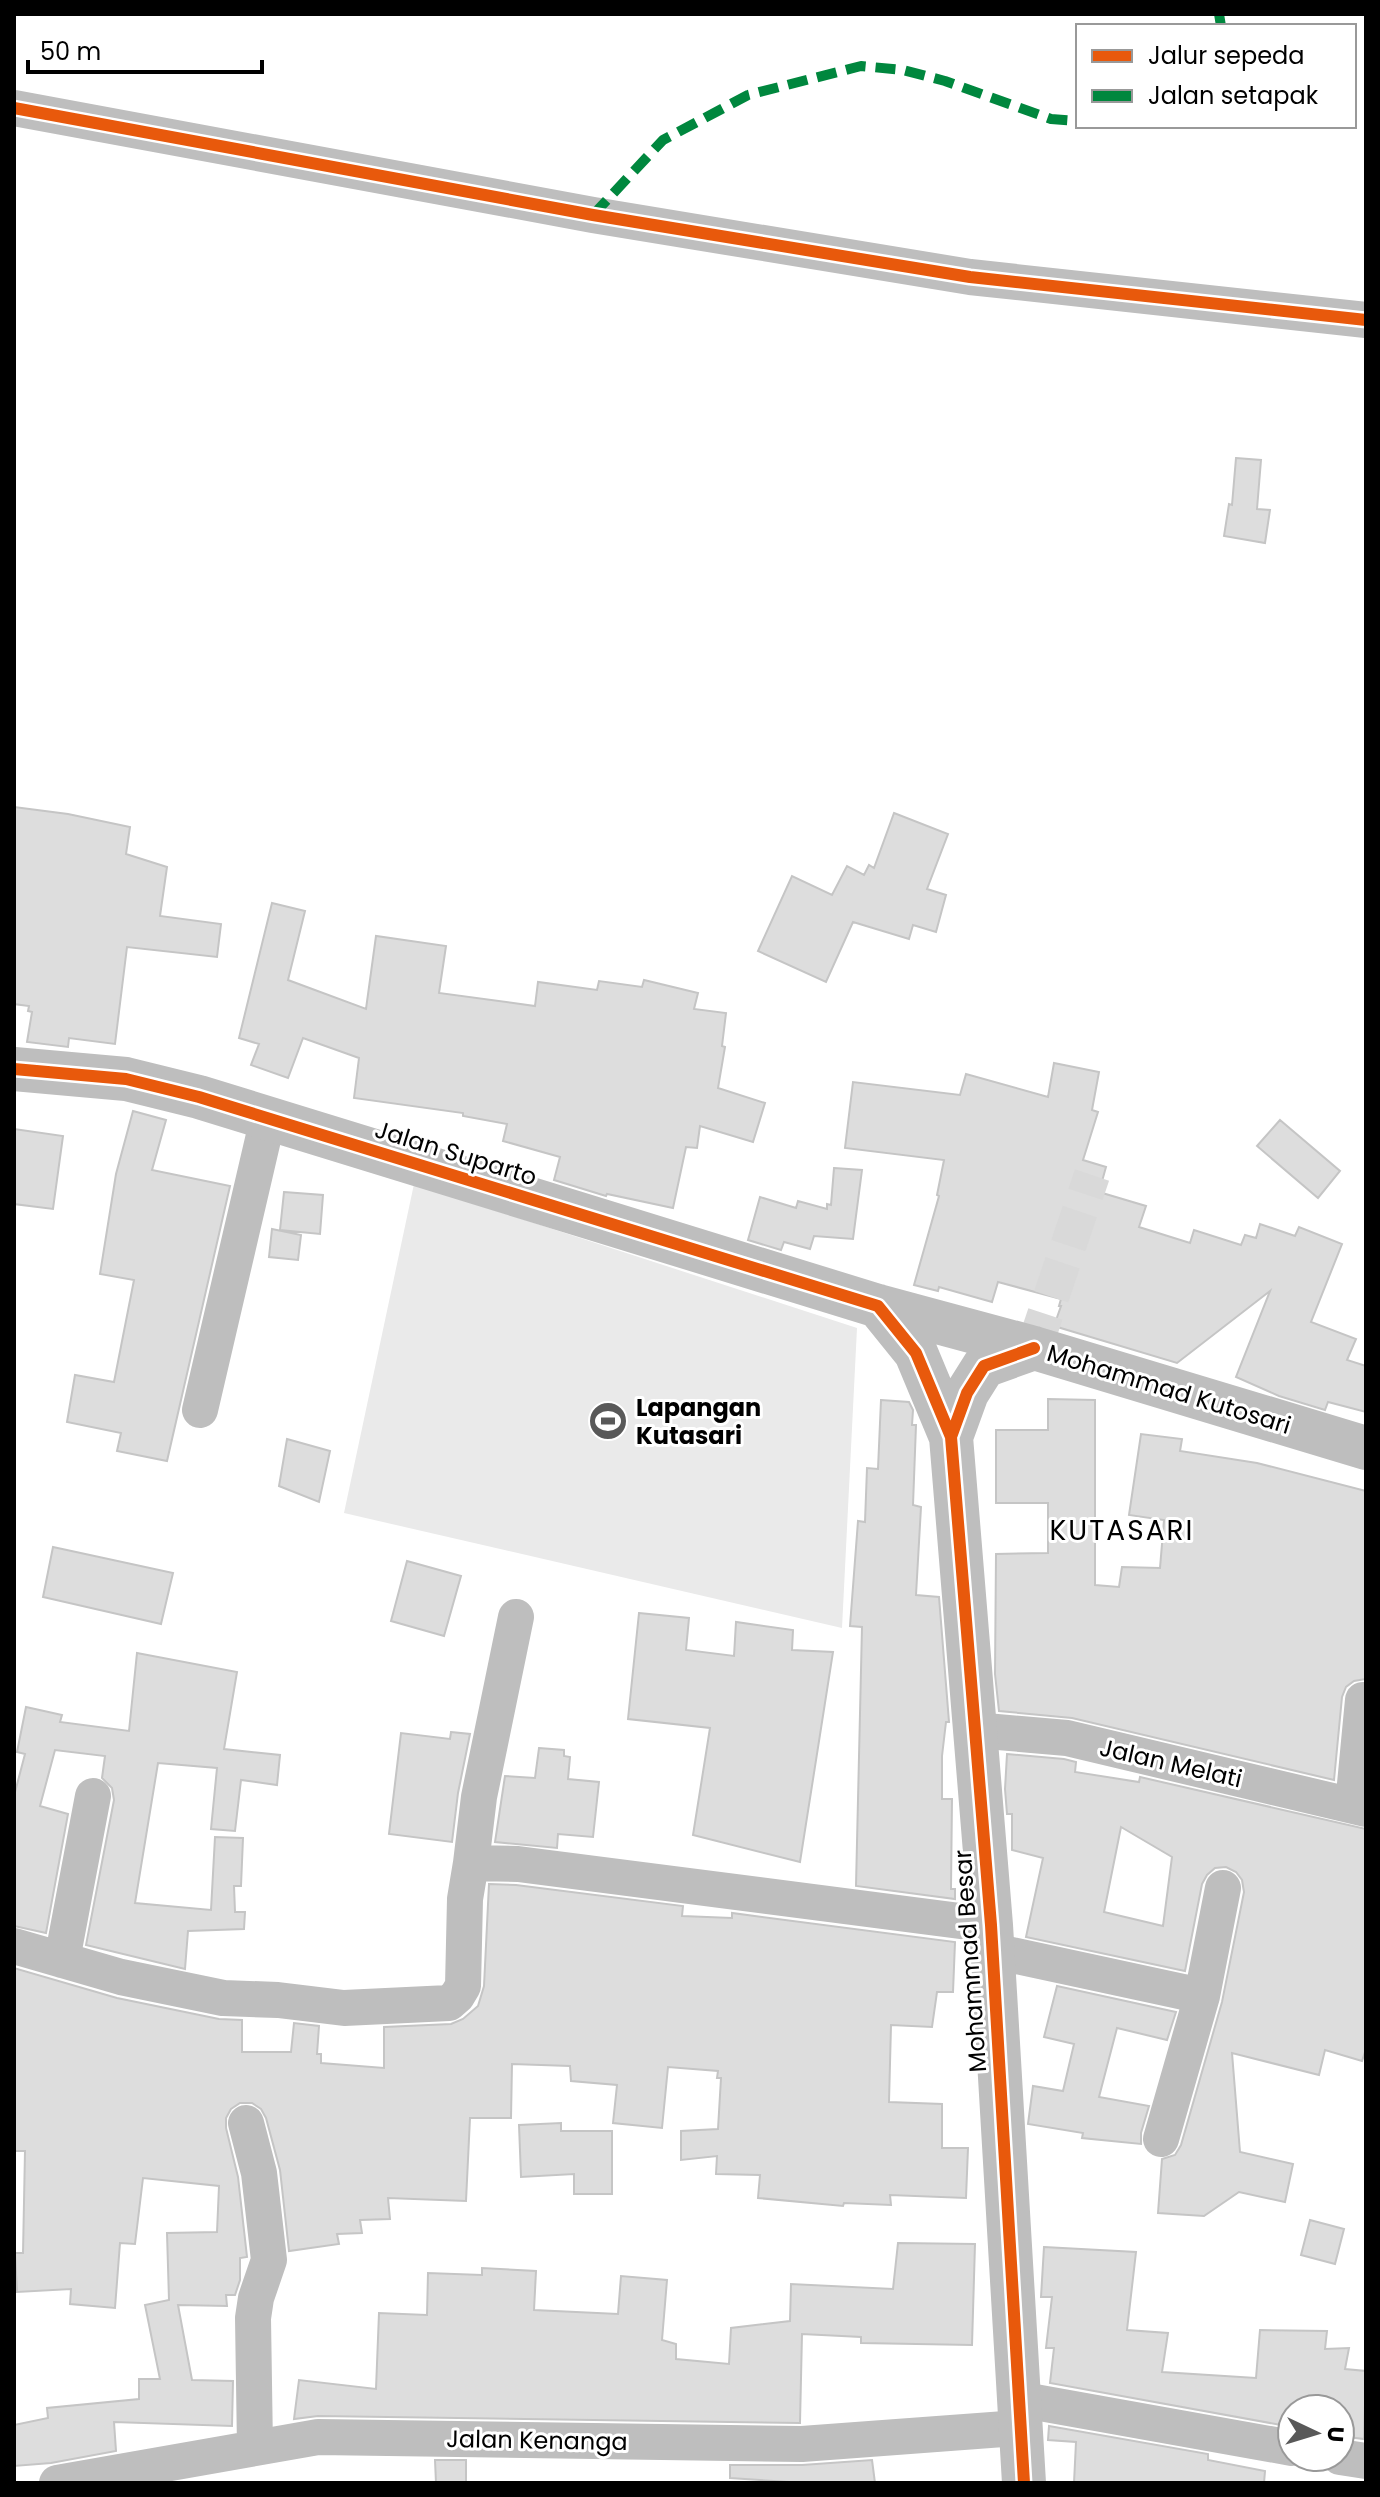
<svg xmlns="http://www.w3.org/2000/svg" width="1380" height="2497" viewBox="0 0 1380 2497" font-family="Poppins,sans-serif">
<rect width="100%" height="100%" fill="#fff"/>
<path fill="#eaeaea" d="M 414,1184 L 857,1328 L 842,1628 L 344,1513 Z"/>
<path fill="#ddd" stroke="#c5c5c5" stroke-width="2" fill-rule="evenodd" d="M 1236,458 L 1261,460 L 1257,509 L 1270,510 L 1265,543 L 1224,536 L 1229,504 L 1232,505 Z
M 14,807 L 68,814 L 130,827 L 126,854 L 167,867 L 160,916 L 221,924 L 217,957 L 127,947 L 115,1044 L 69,1038 L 68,1047 L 27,1042 L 32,1012 L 28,1011 L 29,1006 L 14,1004 Z
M 894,813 L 948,834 L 927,889 L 946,895 L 936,932 L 913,925 L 909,939 L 853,922 L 826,982 L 758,951 L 792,876 L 832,895 L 847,866 L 864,875 L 869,865 L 874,868 Z
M 272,903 L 305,911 L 288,980 L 366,1009 L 376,936 L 446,946 L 439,993 L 535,1006 L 538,982 L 597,990 L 599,981 L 642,987 L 644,980 L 698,993 L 694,1009 L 726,1013 L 722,1046 L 725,1047 L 718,1088 L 765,1103 L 753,1142 L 700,1126 L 697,1148 L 686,1147 L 673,1208 L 607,1194 L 606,1196 L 554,1180 L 560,1157 L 503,1141 L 507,1124 L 463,1116 L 463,1113 L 354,1098 L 359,1058 L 303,1038 L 288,1078 L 251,1065 L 259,1044 L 239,1038 Z
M 1054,1063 L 1099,1072 L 1092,1110 L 1098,1112 L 1083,1160 L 1106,1167 L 1099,1192 L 1146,1206 L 1139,1227 L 1190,1243 L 1194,1230 L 1241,1245 L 1245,1235 L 1256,1238 L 1260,1224 L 1295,1236 L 1299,1227 L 1342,1244 L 1311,1322 L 1356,1339 L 1347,1360 L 1366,1366 L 1366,1412 L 1328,1402 L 1325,1410 L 1279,1396 L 1236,1377 L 1270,1291 L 1177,1363 L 1054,1326 L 1061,1306 L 1059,1306 L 1061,1299 L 998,1282 L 992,1302 L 939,1287 L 938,1291 L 914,1285 L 939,1196 L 937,1195 L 944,1160 L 845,1148 L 853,1082 L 960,1095 L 966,1074 L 1048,1097 Z
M 133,1111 L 166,1120 L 152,1170 L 230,1186 L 167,1461 L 117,1451 L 121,1433 L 67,1422 L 75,1375 L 114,1382 L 134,1280 L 100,1274 L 116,1174 Z
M 1280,1120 L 1340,1171 L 1318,1198 L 1257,1146 Z
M 14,1129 L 63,1136 L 53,1209 L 14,1204 Z
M 834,1168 L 862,1170 L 853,1239 L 814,1236 L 810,1249 L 784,1242 L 781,1250 L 748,1240 L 760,1197 L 796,1208 L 798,1201 L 827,1209 L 827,1204 L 831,1205 Z
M 284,1192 L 323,1195 L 320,1234 L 280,1230 Z
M 272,1229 L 301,1235 L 298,1260 L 269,1257 Z
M 1048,1399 L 1095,1400 L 1095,1585 L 1119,1587 L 1122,1567 L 1160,1568 L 1164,1520 L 1129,1515 L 1141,1434 L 1182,1439 L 1180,1451 L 1257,1463 L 1366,1491 L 1366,1679 L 1354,1681 L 1346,1687 L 1342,1697 L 1334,1780 L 1072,1718 L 999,1711 L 995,1674 L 996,1554 L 1048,1553 L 1048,1503 L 996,1503 L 996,1430 L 1048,1430 Z
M 881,1400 L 909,1402 L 913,1410 L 912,1425 L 916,1425 L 913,1505 L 921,1507 L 916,1595 L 939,1597 L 949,1722 L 946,1722 L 942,1756 L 942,1799 L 952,1799 L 951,1889 L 955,1889 L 955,1899 L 856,1886 L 862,1627 L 850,1626 L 858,1521 L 865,1522 L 867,1468 L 878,1469 Z
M 287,1439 L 330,1451 L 319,1502 L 279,1486 Z
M 53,1547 L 173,1573 L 161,1624 L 43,1597 Z
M 407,1561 L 461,1576 L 444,1636 L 391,1621 Z
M 639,1613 L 689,1618 L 686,1650 L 734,1656 L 736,1622 L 793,1630 L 792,1650 L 833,1652 L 800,1862 L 693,1835 L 710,1728 L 628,1719 Z
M 137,1653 L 237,1672 L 224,1749 L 280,1755 L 277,1785 L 241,1780 L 235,1831 L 211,1829 L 217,1768 L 158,1763 L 135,1903 L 211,1910 L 215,1837 L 243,1838 L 241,1886 L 234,1886 L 235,1912 L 245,1912 L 244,1929 L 188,1931 L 185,1969 L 86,1945 L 114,1800 L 112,1788 L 102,1778 L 105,1756 L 55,1750 L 40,1806 L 68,1814 L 46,1933 L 14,1926 L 14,1796 L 25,1754 L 17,1752 L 26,1707 L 62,1715 L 60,1722 L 129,1731 Z
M 451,1732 L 470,1734 L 458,1793 L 452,1842 L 389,1834 L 401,1733 L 450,1739 Z
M 539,1748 L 564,1750 L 564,1756 L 570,1757 L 568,1779 L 599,1782 L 593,1837 L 558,1834 L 557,1848 L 495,1842 L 505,1776 L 535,1778 Z
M 1007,1754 L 1064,1759 L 1076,1762 L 1075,1772 L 1139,1782 L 1140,1777 L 1366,1829 L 1366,2049 L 1362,2061 L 1325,2050 L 1319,2075 L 1232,2053 L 1240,2152 L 1293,2164 L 1285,2202 L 1239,2192 L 1204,2216 L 1158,2213 L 1162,2159 L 1175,2155 L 1181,2145 L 1222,2002 L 1244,1892 L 1242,1880 L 1236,1872 L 1226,1867 L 1215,1868 L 1207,1875 L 1202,1884 L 1185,1971 L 1026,1937 L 1043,1858 L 1012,1850 L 1012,1814 L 1007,1814 L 1005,1789 ZM 1121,1827 L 1172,1857 L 1163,1926 L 1104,1912 Z
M 489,1884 L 516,1885 L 683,1906 L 682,1916 L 732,1918 L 732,1913 L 955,1942 L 953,1992 L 937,1992 L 932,2027 L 891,2025 L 889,2102 L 942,2104 L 942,2148 L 968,2148 L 966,2198 L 890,2195 L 891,2205 L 844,2203 L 843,2206 L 758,2198 L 760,2175 L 716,2174 L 717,2156 L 681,2160 L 681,2131 L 718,2129 L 721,2078 L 717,2078 L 718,2071 L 668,2067 L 662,2128 L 613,2123 L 617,2085 L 571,2081 L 570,2066 L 512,2064 L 511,2118 L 470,2118 L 466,2201 L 388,2198 L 390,2219 L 360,2220 L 362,2233 L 337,2234 L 339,2244 L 289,2251 L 280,2170 L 266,2118 L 261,2109 L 252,2103 L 240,2103 L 231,2109 L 226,2118 L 226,2128 L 238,2177 L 247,2257 L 240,2258 L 240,2280 L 235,2295 L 226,2295 L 227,2306 L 178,2305 L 192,2380 L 233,2381 L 232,2426 L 114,2422 L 116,2451 L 51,2463 L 14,2466 L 14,2425 L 48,2418 L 47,2408 L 139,2399 L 139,2379 L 160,2379 L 145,2305 L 169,2300 L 167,2233 L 217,2232 L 219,2186 L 143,2178 L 135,2244 L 120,2243 L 115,2308 L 70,2304 L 71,2289 L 17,2292 L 15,2253 L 23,2253 L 25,2151 L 14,2151 L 14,1968 L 117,1998 L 219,2019 L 242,2020 L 242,2052 L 291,2052 L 294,2023 L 319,2026 L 317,2054 L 321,2054 L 321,2063 L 384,2068 L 384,2027 L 451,2024 L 463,2019 L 478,2006 L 484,1986 Z
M 1057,1986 L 1176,2012 L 1167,2040 L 1117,2028 L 1099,2097 L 1149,2106 L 1141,2133 L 1141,2144 L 1082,2138 L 1083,2133 L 1028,2124 L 1033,2086 L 1063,2091 L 1074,2044 L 1044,2037 Z
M 561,2123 L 561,2131 L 612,2131 L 612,2194 L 574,2194 L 574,2174 L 521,2177 L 519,2125 Z
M 1310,2220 L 1344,2229 L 1335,2264 L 1301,2255 Z
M 898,2243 L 975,2244 L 972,2345 L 861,2343 L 861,2337 L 802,2334 L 800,2423 L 318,2416 L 294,2419 L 299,2380 L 376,2389 L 379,2313 L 427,2315 L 428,2273 L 482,2275 L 482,2268 L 536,2271 L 534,2310 L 618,2314 L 621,2276 L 667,2280 L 662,2340 L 676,2344 L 676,2359 L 729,2364 L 731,2328 L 790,2321 L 791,2284 L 893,2289 Z
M 1044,2247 L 1136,2252 L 1127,2330 L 1168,2333 L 1162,2372 L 1256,2378 L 1260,2330 L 1327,2331 L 1325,2349 L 1349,2348 L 1345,2369 L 1366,2371 L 1364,2439 L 1340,2436 L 1340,2409 L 1292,2409 L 1292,2427 L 1050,2383 L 1054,2348 L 1046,2348 L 1052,2297 L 1041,2297 Z
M 1049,2426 L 1208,2454 L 1208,2460 L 1265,2471 L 1264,2483 L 1074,2483 L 1076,2442 L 1048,2440 Z
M 435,2460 L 466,2460 L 466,2483 L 436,2483 Z
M 872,2460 L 875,2483 L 804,2483 L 730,2478 L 730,2465 L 802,2465 Z"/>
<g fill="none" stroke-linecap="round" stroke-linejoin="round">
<path stroke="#d9d9d9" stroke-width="36" stroke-dasharray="36 18" stroke-linecap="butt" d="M 1034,1348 L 1092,1175"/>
<path stroke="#bebebe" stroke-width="36" d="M 14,108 L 593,215 L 970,277 L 1366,320
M 200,1410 L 268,1118
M 974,1730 L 1067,1738 L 1366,1809
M 1353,1805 L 1363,1700
M 471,1863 L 479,1797 L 516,1617
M 14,1946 L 121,1977 L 223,1998 L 278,2000 L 344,2008 L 449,2003 L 457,1996 L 463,1986 L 465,1899 L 471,1863 L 518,1864 L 991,1925
M 993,1951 L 1202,1996
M 62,1960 L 93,1796
M 246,2123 L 259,2173 L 269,2260 L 256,2298 L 253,2318 L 255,2448
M 1161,2139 L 1202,1996 L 1223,1888
M 1018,2399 L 1292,2448
M 1340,2457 L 1366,2461
M 57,2483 L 318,2437 L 802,2444 L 1019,2428"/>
<path stroke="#bebebe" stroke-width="44" d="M 14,1069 L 126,1079 L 199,1097 L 878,1306 L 1034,1348 L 1366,1448
M 878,1306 L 916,1353 L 951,1437 L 991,1925 L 1024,2483
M 951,1437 L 967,1393 L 984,1366 L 1034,1348"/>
<path stroke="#00873e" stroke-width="10" stroke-dasharray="20 10" stroke-linecap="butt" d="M 1219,14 L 1221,26
M 593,215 L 663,140 L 748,95 L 861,66 L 903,70 L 945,81 L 1051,119 L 1078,121"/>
<defs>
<path id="cycleway" d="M 14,108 L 593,215 L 970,277 L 1366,320
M 14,1069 L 126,1079 L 199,1097 L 878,1306 L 916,1353 L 951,1437 L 991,1925 L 1024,2483
M 951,1437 L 967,1393 L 984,1366 L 1034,1348"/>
</defs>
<use href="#cycleway" stroke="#fff" stroke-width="17"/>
<use href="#cycleway" stroke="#e8590c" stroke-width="12"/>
</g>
<defs>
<symbol id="stadium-disc" viewBox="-11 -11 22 22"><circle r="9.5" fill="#595959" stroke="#fff"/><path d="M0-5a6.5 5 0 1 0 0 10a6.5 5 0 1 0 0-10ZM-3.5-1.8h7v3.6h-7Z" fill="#fff"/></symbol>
</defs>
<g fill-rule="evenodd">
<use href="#stadium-disc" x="586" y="1399" width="44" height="44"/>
</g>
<g text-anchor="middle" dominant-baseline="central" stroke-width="6" stroke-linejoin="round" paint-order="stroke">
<g font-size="24" fill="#000" stroke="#fff">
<text transform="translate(456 1153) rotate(17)">Jalan Suparto</text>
<text transform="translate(1169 1389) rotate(17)">Mohammad Kutosari</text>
<text transform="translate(1171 1763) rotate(13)">Jalan Melati</text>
<text transform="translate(970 1961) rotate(-94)">Mohammad Besar</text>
<text transform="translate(537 2440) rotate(1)">Jalan Kenanga</text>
</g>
<g font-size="24" font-weight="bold" fill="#000" stroke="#fff" text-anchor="start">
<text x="636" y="1407">Lapangan<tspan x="636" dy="28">Kutasari</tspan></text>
</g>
<g font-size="28" letter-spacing="2" fill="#000" stroke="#fff">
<text x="1122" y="1530">KUTASARI</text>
</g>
</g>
<rect width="1380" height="2497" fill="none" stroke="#000000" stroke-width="32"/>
<rect x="1076" y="24" width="280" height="104" fill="#ffffff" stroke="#999999" stroke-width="2"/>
<rect x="1092" y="50" width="40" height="12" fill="#e8590c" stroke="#999999" stroke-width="2"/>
<text x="1148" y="64" font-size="24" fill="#000000">Jalur sepeda</text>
<rect x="1092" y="90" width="40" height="12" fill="#00873e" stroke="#999999" stroke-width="2"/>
<text x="1148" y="104" font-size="24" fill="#000000">Jalan setapak</text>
<g transform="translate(1316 2433) rotate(94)"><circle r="38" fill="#ffffff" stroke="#999999" stroke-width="2"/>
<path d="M0-6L14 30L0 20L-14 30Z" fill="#595959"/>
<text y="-12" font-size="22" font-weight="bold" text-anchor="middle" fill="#000000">U</text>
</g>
<path d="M28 60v12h234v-12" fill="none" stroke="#000000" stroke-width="4"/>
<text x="40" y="60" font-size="24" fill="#000000" stroke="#ffffff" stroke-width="6" paint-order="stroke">50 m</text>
</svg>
